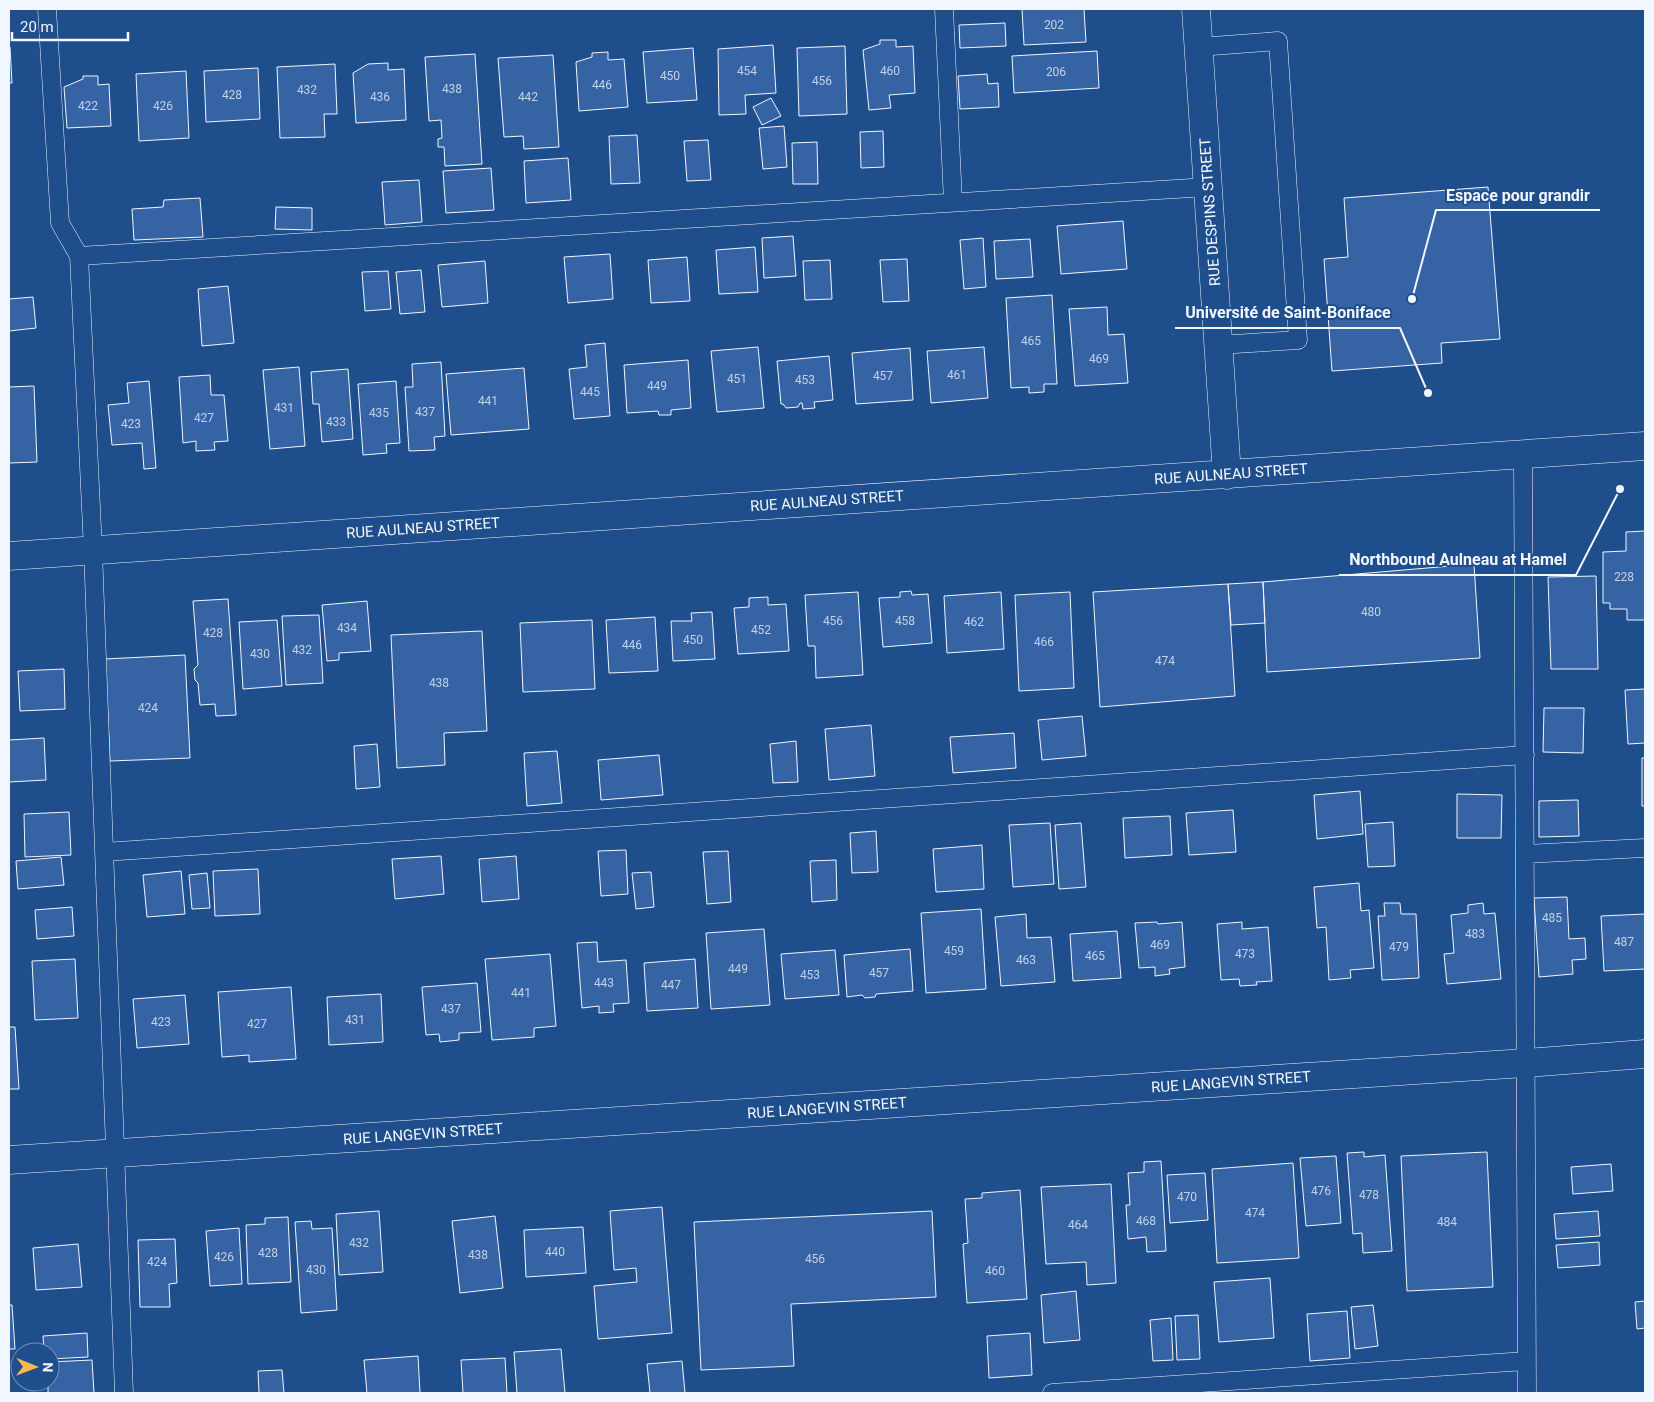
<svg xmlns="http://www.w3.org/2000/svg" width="1654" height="1402" viewBox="0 0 1654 1402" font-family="Roboto,sans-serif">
<rect width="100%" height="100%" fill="#1f4e8c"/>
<path fill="#3563a3" stroke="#f2f6ff" d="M 1022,9 L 1084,9 L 1086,42 L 1024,45 Z
M 1005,23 L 1006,46 L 960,48 L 959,25 Z
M 880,40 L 896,40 L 896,47 L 913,46 L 915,93 L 889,95 L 891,108 L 869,110 L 863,50 L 880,44 Z
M 773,45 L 776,93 L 745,95 L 746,114 L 719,115 L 718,49 Z
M 845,46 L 847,114 L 799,116 L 797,48 Z
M 9,47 L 10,47 L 12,83 L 9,83 Z
M 693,48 L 697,100 L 647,103 L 643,52 Z
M 1097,51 L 1099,88 L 1014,93 L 1012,56 Z
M 608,52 L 608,60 L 624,59 L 628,107 L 579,111 L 576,62 L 592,57 L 592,53 Z
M 475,54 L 482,164 L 445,166 L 444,147 L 438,147 L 438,139 L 442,138 L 441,120 L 429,121 L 425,57 Z
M 553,55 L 559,147 L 524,149 L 523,136 L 504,137 L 498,58 Z
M 388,63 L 388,70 L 404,69 L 406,120 L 356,123 L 353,73 L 368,64 Z
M 335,64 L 337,114 L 324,114 L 325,137 L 280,138 L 277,67 Z
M 258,68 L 260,119 L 206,122 L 204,71 Z
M 186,71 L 189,138 L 139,141 L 136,74 Z
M 987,74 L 988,84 L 998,83 L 999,107 L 960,109 L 958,76 Z
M 83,76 L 98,76 L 98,85 L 109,84 L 111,126 L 67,128 L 64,87 L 83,79 Z
M 771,98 L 781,116 L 762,125 L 753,107 Z
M 784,126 L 787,167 L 763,169 L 759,128 Z
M 883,131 L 884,167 L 861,168 L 860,132 Z
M 637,135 L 640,183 L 611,184 L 609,136 Z
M 708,140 L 711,180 L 687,181 L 684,141 Z
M 817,142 L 818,184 L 793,184 L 792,143 Z
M 568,158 L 571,200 L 526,203 L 524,161 Z
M 491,168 L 494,210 L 446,213 L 443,171 Z
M 419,180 L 422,222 L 385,225 L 382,182 Z
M 1488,187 L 1500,339 L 1441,343 L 1442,363 L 1332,371 L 1324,259 L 1348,257 L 1344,198 Z
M 200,198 L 203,237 L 134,240 L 132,209 L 163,207 L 164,200 Z
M 276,207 L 312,208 L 312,230 L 275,229 Z
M 1123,221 L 1127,269 L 1061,274 L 1057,226 Z
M 793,236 L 796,276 L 764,278 L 762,238 Z
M 983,238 L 986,287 L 964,289 L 960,240 Z
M 1030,239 L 1033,277 L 996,279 L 994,241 Z
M 755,247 L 758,292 L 719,294 L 716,250 Z
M 610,254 L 613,299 L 568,303 L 564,257 Z
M 687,257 L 690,301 L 651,303 L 648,260 Z
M 907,259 L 909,301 L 883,302 L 880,260 Z
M 830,260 L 832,299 L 805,300 L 803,261 Z
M 485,261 L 488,303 L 442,307 L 438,265 Z
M 421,270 L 425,312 L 400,314 L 396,272 Z
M 388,271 L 391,309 L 365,311 L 362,272 Z
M 228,286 L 234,343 L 202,346 L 198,289 Z
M 1052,295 L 1057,384 L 1044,384 L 1044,392 L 1029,393 L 1029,387 L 1011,388 L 1006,298 Z
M 33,297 L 36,328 L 9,331 L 9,299 Z
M 1107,307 L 1108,335 L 1124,334 L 1128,383 L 1075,386 L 1069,309 Z
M 605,343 L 610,416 L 574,419 L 569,369 L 587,367 L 585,345 Z
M 758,347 L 764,408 L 717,412 L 711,351 Z
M 984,347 L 988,398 L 931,403 L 927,351 Z
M 910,348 L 913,400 L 856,404 L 852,353 Z
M 829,356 L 833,400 L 814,402 L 815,408 L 803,409 L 802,403 L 800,403 L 798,407 L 786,408 L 783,404 L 781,404 L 777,361 Z
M 688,360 L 691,408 L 671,410 L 671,415 L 659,415 L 658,411 L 627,413 L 624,365 Z
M 441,362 L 445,436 L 434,437 L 435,450 L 409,451 L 405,387 L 413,387 L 412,364 Z
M 299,367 L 305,446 L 270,449 L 263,370 Z
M 524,368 L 529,429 L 451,435 L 446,374 Z
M 348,369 L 353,439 L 322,442 L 319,404 L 313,404 L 311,372 Z
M 210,375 L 211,395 L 224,395 L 228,441 L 214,442 L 215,450 L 196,451 L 196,441 L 183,443 L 179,377 Z
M 149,381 L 156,468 L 144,469 L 142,443 L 112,445 L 108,405 L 129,403 L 127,383 Z
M 396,381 L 400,443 L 386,444 L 387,453 L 363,455 L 358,384 Z
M 34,386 L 37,462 L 9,463 L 9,387 Z
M 1645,531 L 1645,620 L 1627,620 L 1627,609 L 1610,609 L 1610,603 L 1603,603 L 1603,552 L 1626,551 L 1626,532 Z
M 1474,564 L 1480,658 L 1267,672 L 1263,582 Z
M 1596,576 L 1598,669 L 1551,669 L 1548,577 Z
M 1263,582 L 1265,623 L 1231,625 L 1228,584 Z
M 1228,584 L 1235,696 L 1100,707 L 1093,592 Z
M 911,591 L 912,595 L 928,594 L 932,643 L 883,647 L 879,598 L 900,597 L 900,592 Z
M 858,592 L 863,675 L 816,678 L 815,646 L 808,646 L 805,595 Z
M 1001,592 L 1004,649 L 947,653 L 944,596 Z
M 1070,592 L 1074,688 L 1019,691 L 1015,595 Z
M 768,597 L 768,605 L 786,604 L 789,651 L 738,654 L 734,608 L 749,607 L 749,598 Z
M 228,599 L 236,715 L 216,716 L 215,704 L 200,705 L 198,683 L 195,680 L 194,669 L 198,665 L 193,601 Z
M 367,601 L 371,651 L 339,653 L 339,660 L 327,661 L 322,605 Z
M 712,612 L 715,659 L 673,661 L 671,621 L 692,621 L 691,613 Z
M 319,615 L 323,683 L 286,685 L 282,616 Z
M 655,617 L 658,671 L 609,673 L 606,620 Z
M 277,620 L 282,686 L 243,689 L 239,622 Z
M 592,620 L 595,689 L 523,692 L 520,623 Z
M 482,631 L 487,731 L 444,733 L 445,765 L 397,768 L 391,635 Z
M 185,655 L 190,758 L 110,761 L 105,659 Z
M 64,669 L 65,709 L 20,711 L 18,671 Z
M 1645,689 L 1645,743 L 1628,744 L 1625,690 Z
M 1544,708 L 1584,708 L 1583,753 L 1543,752 Z
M 1082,716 L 1086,756 L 1042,760 L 1038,720 Z
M 871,725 L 875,776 L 829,780 L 825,729 Z
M 1014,733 L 1016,768 L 953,773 L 950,737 Z
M 44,738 L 46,780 L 9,782 L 9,740 Z
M 796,741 L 798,782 L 773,783 L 770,744 Z
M 377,744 L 380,787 L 356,789 L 354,746 Z
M 557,751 L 562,803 L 527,806 L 524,753 Z
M 659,755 L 663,795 L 601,800 L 598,760 Z
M 1642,758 L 1645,758 L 1645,806 L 1642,806 Z
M 1360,791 L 1363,834 L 1317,839 L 1314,795 Z
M 1457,794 L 1502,795 L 1501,838 L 1457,838 Z
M 1578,800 L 1579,836 L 1539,837 L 1539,801 Z
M 1233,810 L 1236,852 L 1189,855 L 1186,813 Z
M 69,812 L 71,855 L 25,857 L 24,814 Z
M 1170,816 L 1172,855 L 1125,858 L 1123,818 Z
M 1393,822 L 1395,866 L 1368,867 L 1365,824 Z
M 1050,823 L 1054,884 L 1013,887 L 1009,825 Z
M 1081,823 L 1086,887 L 1059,889 L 1055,825 Z
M 876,831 L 878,872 L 852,873 L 850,833 Z
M 982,845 L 984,889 L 936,892 L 933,849 Z
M 626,850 L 628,894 L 601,896 L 598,851 Z
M 728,851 L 731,902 L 707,904 L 703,852 Z
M 441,856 L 444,894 L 395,899 L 392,859 Z
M 516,856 L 519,899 L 482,902 L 479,859 Z
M 61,857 L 64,885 L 18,889 L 16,861 Z
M 836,860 L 837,900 L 812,902 L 810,861 Z
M 258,869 L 260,914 L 215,916 L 213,871 Z
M 181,871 L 185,914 L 147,917 L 143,875 Z
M 651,872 L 654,907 L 636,909 L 632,873 Z
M 207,873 L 210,908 L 192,909 L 189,875 Z
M 1359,883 L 1361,911 L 1369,910 L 1374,968 L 1350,970 L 1351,978 L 1329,980 L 1326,927 L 1317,928 L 1314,887 Z
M 1567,897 L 1569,939 L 1585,938 L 1586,959 L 1572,960 L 1573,974 L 1539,977 L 1534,898 Z
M 1384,903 L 1400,903 L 1401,914 L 1416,914 L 1419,978 L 1382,980 L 1378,916 L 1385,916 Z
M 1483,903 L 1484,914 L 1495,913 L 1501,979 L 1447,984 L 1444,954 L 1454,953 L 1451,915 L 1468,913 L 1468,905 Z
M 72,907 L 74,936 L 37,939 L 35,910 Z
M 981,909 L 986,989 L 926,993 L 921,913 Z
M 1026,914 L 1027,938 L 1051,937 L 1055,982 L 1001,986 L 995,917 Z
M 1645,914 L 1645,969 L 1604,971 L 1601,916 Z
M 1157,922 L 1158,924 L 1182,922 L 1185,967 L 1169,969 L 1170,974 L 1155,976 L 1155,967 L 1139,968 L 1135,923 Z
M 1242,922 L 1242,929 L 1268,927 L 1272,981 L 1256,982 L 1257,985 L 1240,986 L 1239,979 L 1221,980 L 1217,924 Z
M 764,929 L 770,1005 L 711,1009 L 706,933 Z
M 1117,931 L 1121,978 L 1073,981 L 1070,934 Z
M 597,942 L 598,962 L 626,960 L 629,1003 L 613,1004 L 614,1012 L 599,1013 L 599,1006 L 582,1008 L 577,943 Z
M 910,949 L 913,991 L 876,994 L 875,997 L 865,998 L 862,995 L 847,997 L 844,955 Z
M 835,950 L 839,995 L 785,999 L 781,954 Z
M 550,954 L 556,1026 L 534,1028 L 534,1037 L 492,1040 L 485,959 Z
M 75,959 L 78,1018 L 35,1020 L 32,961 Z
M 695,959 L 698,1008 L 647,1011 L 644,963 Z
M 477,983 L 481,1032 L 459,1033 L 459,1040 L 440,1042 L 439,1034 L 426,1035 L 422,987 Z
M 291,987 L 296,1059 L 249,1062 L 249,1055 L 222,1057 L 218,992 Z
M 381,994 L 383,1042 L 329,1045 L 327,997 Z
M 185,995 L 189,1044 L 137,1048 L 133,999 Z
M 9,1027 L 15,1027 L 19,1089 L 9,1089 Z
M 1364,1152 L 1364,1157 L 1385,1155 L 1392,1251 L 1363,1253 L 1362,1233 L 1353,1234 L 1347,1153 Z
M 1487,1152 L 1493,1287 L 1407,1291 L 1401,1156 Z
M 1336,1156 L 1341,1223 L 1306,1226 L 1300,1158 Z
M 1161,1161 L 1166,1251 L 1147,1252 L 1146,1237 L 1128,1239 L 1126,1205 L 1130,1205 L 1128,1173 L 1144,1172 L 1144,1162 Z
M 1293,1163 L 1299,1258 L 1217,1263 L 1212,1169 Z
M 1611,1164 L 1613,1191 L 1573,1194 L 1571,1167 Z
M 1205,1173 L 1208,1220 L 1170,1223 L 1167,1175 Z
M 1111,1184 L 1116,1283 L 1087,1285 L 1086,1262 L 1046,1264 L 1041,1187 Z
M 1020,1190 L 1027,1299 L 967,1303 L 963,1244 L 968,1243 L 965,1199 L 982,1198 L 982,1193 Z
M 662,1207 L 672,1333 L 598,1339 L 594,1286 L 637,1282 L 636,1268 L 614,1270 L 610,1211 Z
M 379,1211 L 383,1272 L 339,1275 L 336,1214 Z
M 932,1211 L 936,1297 L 791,1304 L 794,1366 L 701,1370 L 694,1222 Z
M 1598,1211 L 1600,1236 L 1556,1239 L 1554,1214 Z
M 495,1216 L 503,1288 L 460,1293 L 452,1221 Z
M 288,1217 L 291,1282 L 248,1284 L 246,1225 L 265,1224 L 265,1218 Z
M 311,1221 L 312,1229 L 332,1228 L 337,1310 L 301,1313 L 295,1222 Z
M 583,1227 L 586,1273 L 526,1277 L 524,1230 Z
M 239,1228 L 242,1284 L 210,1286 L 206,1231 Z
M 175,1239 L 177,1283 L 169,1284 L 170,1307 L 140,1307 L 138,1240 Z
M 1599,1242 L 1600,1265 L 1558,1268 L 1556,1245 Z
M 78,1244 L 82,1287 L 36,1290 L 33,1248 Z
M 1270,1278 L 1274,1338 L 1219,1342 L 1214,1282 Z
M 1076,1291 L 1080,1340 L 1044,1343 L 1041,1295 Z
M 1645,1301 L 1645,1328 L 1637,1329 L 1635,1302 Z
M 9,1305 L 12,1305 L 15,1349 L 9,1349 Z
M 1373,1305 L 1378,1346 L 1355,1349 L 1351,1307 Z
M 1347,1311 L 1350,1358 L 1310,1361 L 1307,1314 Z
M 1198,1315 L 1200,1359 L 1177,1360 L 1175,1316 Z
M 1171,1318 L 1173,1360 L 1153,1361 L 1150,1320 Z
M 87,1333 L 88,1357 L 50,1359 L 50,1352 L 44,1352 L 43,1336 Z
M 1030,1333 L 1032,1375 L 989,1378 L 987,1336 Z
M 561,1349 L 565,1393 L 517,1393 L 514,1352 Z
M 418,1356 L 420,1393 L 367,1393 L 364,1360 Z
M 505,1358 L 507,1393 L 463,1393 L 461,1360 Z
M 92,1360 L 94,1393 L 48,1393 L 48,1382 L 50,1382 L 50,1362 Z
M 682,1361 L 685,1393 L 650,1393 L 647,1364 Z
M 282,1370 L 284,1393 L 259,1393 L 258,1371 Z"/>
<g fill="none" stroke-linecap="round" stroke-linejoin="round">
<defs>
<path id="service" d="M 47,9 L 60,223 L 79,256 L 93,550 L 124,1393
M 944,9 L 953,202
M 1199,47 L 1278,41 L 1298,340 L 1218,345
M 79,256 L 1208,187
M 1523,454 L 1527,1393
M 104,852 L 1525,755
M 1525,854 L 1645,848
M 1052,1393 L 1526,1361"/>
<path id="minor" d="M 1196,9 L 1227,475
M 9,556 L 1645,446
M 9,1160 L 1526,1063 L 1645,1054"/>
</defs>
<use href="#service" stroke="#f2f6ff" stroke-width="19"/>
<use href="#minor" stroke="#f2f6ff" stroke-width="29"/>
<use href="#service" stroke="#1f4e8c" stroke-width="18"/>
<use href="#minor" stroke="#1f4e8c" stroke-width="28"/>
</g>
<g text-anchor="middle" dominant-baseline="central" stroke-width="4" stroke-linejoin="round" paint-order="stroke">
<g font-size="12" fill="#c3d1e8">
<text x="1054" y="25">202</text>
<text x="747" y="71">454</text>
<text x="890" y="71">460</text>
<text x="1056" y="72">206</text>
<text x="670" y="76">450</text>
<text x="822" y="81">456</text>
<text x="602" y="85">446</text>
<text x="452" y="89">438</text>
<text x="307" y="90">432</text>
<text x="232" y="95">428</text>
<text x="380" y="97">436</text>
<text x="528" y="97">442</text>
<text x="88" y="106">422</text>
<text x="163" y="106">426</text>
<text x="1031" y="341">465</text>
<text x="1099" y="359">469</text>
<text x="957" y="375">461</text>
<text x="883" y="376">457</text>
<text x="737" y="379">451</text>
<text x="805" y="380">453</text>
<text x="657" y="386">449</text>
<text x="590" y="392">445</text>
<text x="488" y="401">441</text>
<text x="284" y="408">431</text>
<text x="425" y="412">437</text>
<text x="379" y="413">435</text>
<text x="204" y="418">427</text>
<text x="336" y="422">433</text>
<text x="131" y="424">423</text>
<text x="1624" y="577">228</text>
<text x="1371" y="612">480</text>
<text x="833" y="621">456</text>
<text x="905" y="621">458</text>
<text x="974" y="622">462</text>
<text x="347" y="628">434</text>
<text x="761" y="630">452</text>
<text x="213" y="633">428</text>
<text x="693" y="640">450</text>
<text x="1044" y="642">466</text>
<text x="632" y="645">446</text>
<text x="302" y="650">432</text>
<text x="260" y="654">430</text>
<text x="1165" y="661">474</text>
<text x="439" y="683">438</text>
<text x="148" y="708">424</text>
<text x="1552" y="918">485</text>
<text x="1475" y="934">483</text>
<text x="1624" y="942">487</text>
<text x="1160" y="945">469</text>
<text x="1399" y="947">479</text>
<text x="954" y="951">459</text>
<text x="1245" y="954">473</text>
<text x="1095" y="956">465</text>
<text x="1026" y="960">463</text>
<text x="738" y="969">449</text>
<text x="879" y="973">457</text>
<text x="810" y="975">453</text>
<text x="604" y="983">443</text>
<text x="671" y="985">447</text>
<text x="521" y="993">441</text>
<text x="451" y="1009">437</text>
<text x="355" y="1020">431</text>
<text x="161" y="1022">423</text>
<text x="257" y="1024">427</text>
<text x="1321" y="1191">476</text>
<text x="1369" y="1195">478</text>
<text x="1187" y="1197">470</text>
<text x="1255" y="1213">474</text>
<text x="1146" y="1221">468</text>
<text x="1447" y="1222">484</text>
<text x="1078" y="1225">464</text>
<text x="359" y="1243">432</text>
<text x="555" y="1252">440</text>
<text x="268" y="1253">428</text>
<text x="478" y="1255">438</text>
<text x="224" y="1257">426</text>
<text x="815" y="1259">456</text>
<text x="157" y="1262">424</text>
<text x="316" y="1270">430</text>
<text x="995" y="1271">460</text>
</g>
<g font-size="15" fill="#f2f6ff" stroke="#1f4e8c">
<text transform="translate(1210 212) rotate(-94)">RUE DESPINS STREET</text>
<text transform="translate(1231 474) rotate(-4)">RUE AULNEAU STREET</text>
<text transform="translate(827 501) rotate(-4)">RUE AULNEAU STREET</text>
<text transform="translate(423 528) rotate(-4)">RUE AULNEAU STREET</text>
<text transform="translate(1231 1082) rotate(-4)">RUE LANGEVIN STREET</text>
<text transform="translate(827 1108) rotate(-4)">RUE LANGEVIN STREET</text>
<text transform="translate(423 1134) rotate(-4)">RUE LANGEVIN STREET</text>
</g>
</g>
<path fill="none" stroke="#f2f6ff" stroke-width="2" d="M1412 299L1436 210H1600M1428 393L1400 328H1175M1620 489L1576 575H1339"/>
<g fill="#f2f6ff" stroke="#1f4e8c" stroke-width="2">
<circle cx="1412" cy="299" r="5"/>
<circle cx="1428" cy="393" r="5"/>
<circle cx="1620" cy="489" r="5"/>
</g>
<g font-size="16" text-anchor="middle" font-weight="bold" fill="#f2f6ff" stroke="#1f4e8c" stroke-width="4" stroke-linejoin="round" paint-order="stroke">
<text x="1518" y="201">Espace pour grandir</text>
<text x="1288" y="318">Université de Saint-Boniface</text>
<text x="1458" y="565">Northbound Aulneau at Hamel</text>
</g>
<rect width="1654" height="1402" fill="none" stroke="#f2f6ff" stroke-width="20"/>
<g transform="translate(35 1367) rotate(91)"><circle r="24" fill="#1f4e8c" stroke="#7391ba"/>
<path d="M0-4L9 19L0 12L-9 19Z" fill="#ffb74d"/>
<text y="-8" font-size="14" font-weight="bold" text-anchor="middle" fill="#f2f6ff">N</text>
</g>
<path d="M12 32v8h116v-8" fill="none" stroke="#f2f6ff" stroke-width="2.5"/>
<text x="20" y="32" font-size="15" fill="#f2f6ff" stroke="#1f4e8c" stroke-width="4" paint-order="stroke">20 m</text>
</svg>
